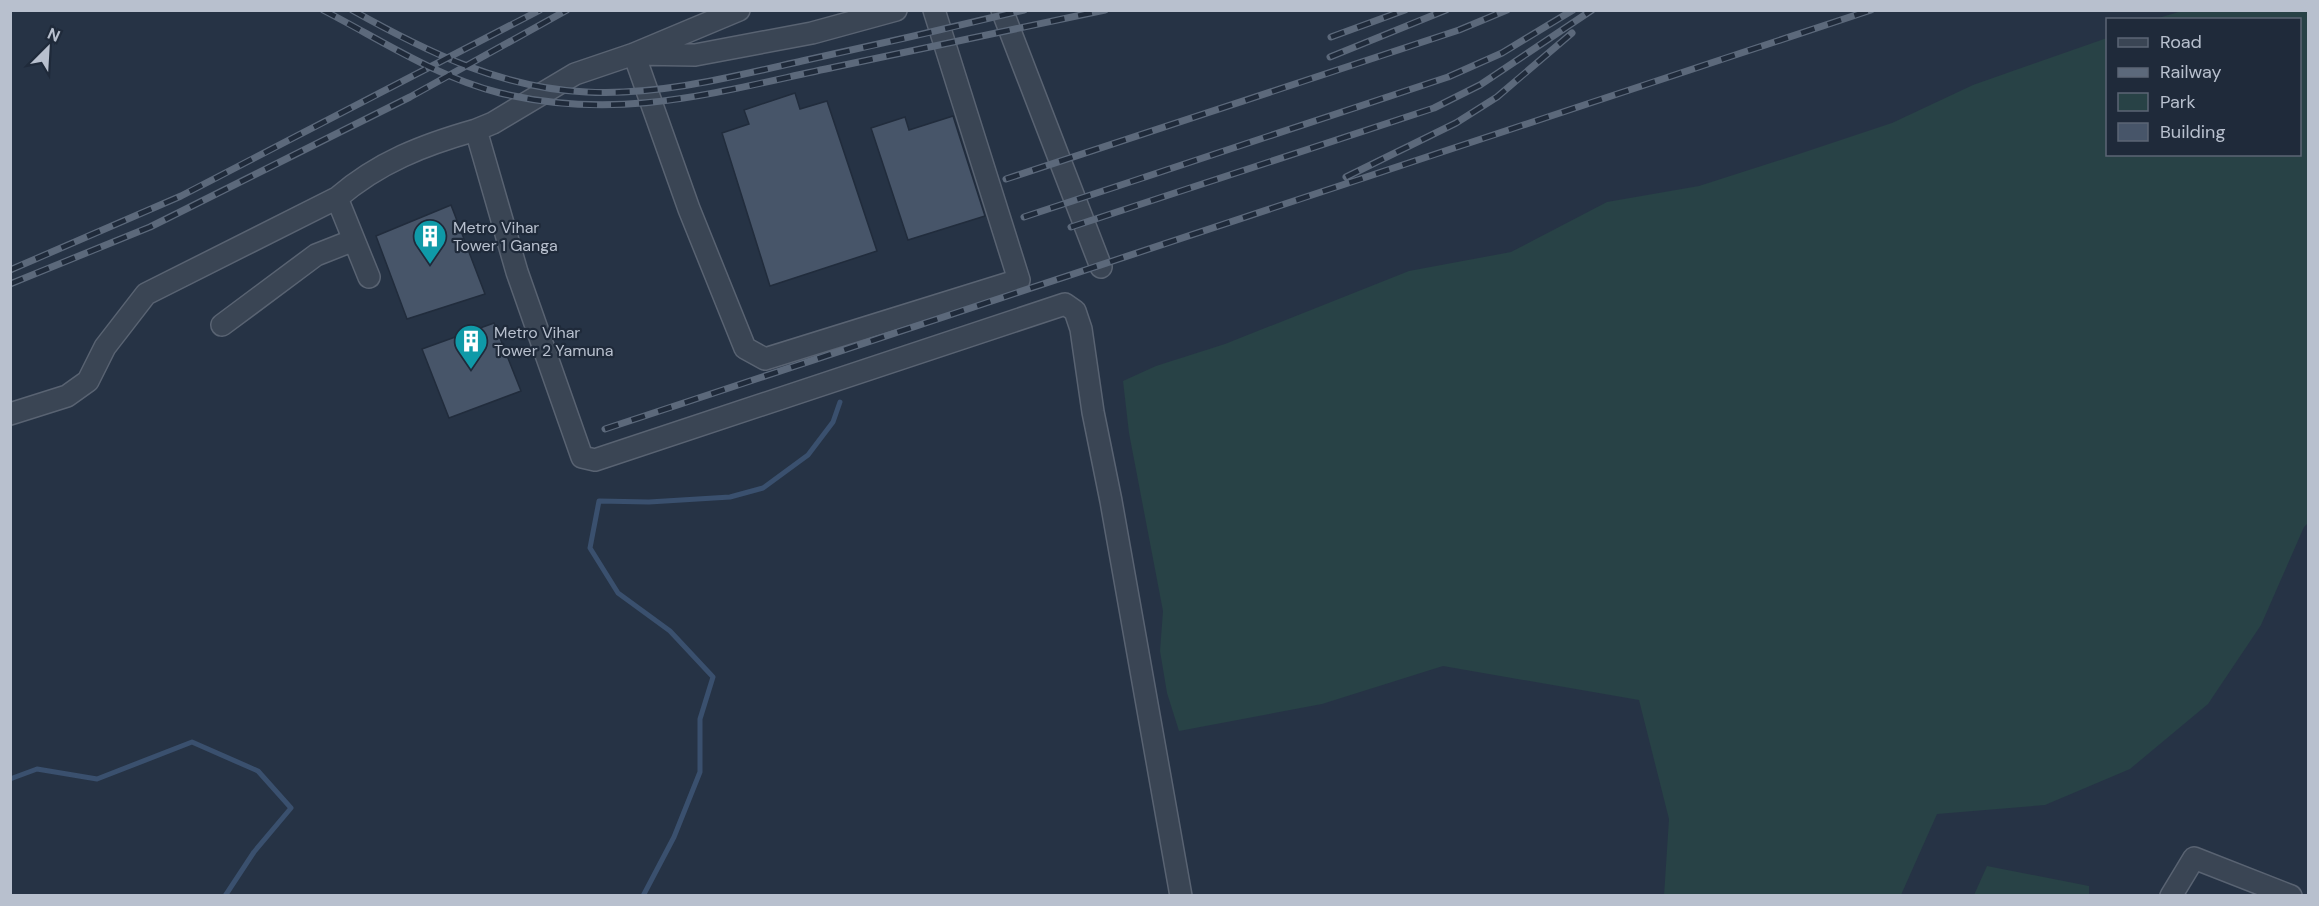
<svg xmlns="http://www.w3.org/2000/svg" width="2319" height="906" viewBox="0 0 2319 906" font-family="'DM Sans',sans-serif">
<rect width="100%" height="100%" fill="#263345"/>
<path fill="#284246" d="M 2182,11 L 2308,11 L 2308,523 L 2304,527 L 2261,625 L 2208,704 L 2130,769 L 2045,805 L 1937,814 L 1901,895 L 1664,896 L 1669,819 L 1639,700 L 1443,666 L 1322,704 L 1179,731 L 1167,693 L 1160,651 L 1163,611 L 1129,433 L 1123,381 L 1156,366 L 1225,344 L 1409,271 L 1511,252 L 1607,202 L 1699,186 L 1799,154 L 1892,123 L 1973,85 L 2107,38 L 2108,154 L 2300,154 L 2300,20 L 2155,19 Z
M 1987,866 L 2089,886 L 2089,895 L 1974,895 Z"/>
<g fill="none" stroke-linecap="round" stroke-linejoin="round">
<path stroke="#3a506e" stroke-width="5" d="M 10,779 L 37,769 L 97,779 L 192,742 L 258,771 L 291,808 L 254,852 L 225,896
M 643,896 L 674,837 L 700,772 L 700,719 L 713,677 L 670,631 L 618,593 L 590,548 L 599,501 L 649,502 L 730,497 L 763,488 L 808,455 L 833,422 L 840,402"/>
</g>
<path fill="#475569" stroke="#212c3c" stroke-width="1.5" d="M 795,93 L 800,109 L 827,101 L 877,251 L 770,286 L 722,133 L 749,124 L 744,110 Z
M 953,116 L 985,216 L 908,240 L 871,128 L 905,117 L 909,130 Z
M 451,205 L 485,294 L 407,319 L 376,236 Z
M 494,323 L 521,391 L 449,418 L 422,349 Z"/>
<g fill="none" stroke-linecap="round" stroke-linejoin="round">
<defs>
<path id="minor" d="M 739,10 L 634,54 L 575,74 L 493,123 L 476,130 L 517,272 L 582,457 L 595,460 L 1065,304 L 1075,311 L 1081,329 L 1093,412 L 1111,501 L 1181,896
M 896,10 L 812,33 L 695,55 L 634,54 L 689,209 L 745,348 L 765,359 L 1019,280 L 934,10
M 1002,10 L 1101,267
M 369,277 L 337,198 C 379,162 423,145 476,130
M 222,325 L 316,255 L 354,240
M 10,414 L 67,396 L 88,381 L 105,347 L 146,294 L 337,198
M 2171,896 L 2194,858 L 2291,896"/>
</defs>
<use href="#minor" stroke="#596372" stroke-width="24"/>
<use href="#minor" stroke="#3a4554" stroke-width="21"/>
<defs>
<path id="rail" d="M 323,10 C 381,40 436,77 500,93 C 622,122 716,92 835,67 C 925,48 1015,29 1105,10
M 352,10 C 425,51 500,88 586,92 C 658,96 731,77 802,61 C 876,45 950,28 1024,10
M 1331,37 L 1405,10
M 1330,57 L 1446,10
M 1346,177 L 1456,123 L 1497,97 L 1572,33
M 1006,179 L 1459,30 L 1507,10
M 1024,217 L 1448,77 L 1502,53 L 1573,10
M 1071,227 L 1434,108 L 1480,85 L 1592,10
M 10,270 L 181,196 L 540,10
M 10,284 L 150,227 L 410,97 L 567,10
M 605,429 L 1871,10"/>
</defs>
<use href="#rail" stroke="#5c697b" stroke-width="7"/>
<use href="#rail" stroke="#1f2a3a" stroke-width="4.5" stroke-dasharray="14" stroke-linecap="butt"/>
</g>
<defs>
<symbol id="building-pin" viewBox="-11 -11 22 30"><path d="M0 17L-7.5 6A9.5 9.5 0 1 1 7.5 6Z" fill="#0f9aa8" stroke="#1f2a3a"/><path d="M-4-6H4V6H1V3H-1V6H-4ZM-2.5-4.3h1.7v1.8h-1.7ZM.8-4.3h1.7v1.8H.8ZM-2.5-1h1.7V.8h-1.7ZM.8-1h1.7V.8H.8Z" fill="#fff"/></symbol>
</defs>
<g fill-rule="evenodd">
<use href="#building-pin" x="411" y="217" width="38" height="52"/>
<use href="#building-pin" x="452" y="322" width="38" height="52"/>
</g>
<g text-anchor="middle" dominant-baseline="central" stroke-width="4.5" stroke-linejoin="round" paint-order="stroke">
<g font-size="16" fill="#b8c0ce" stroke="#1f2a3a" text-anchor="start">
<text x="453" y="227">Metro Vihar<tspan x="453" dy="18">Tower 1 Ganga</tspan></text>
<text x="494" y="332">Metro Vihar<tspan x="494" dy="18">Tower 2 Yamuna</tspan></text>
</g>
</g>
<rect width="2319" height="906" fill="none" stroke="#b8c0ce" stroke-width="24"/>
<rect x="2106" y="18" width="195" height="138" fill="#1f2a3a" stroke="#5c6675" stroke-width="1.5"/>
<rect x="2118" y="38" width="30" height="9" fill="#3a4554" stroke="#5c6675" stroke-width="1.5"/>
<text x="2160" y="48" font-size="18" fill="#b8c0ce">Road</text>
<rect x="2118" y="68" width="30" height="9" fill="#5c697b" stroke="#5c6675" stroke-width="1.5"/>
<text x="2160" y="78" font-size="18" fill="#b8c0ce">Railway</text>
<rect x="2118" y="93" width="30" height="18" fill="#284246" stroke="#5c6675" stroke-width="1.5"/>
<text x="2160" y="108" font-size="18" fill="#b8c0ce">Park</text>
<rect x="2118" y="123" width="30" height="18" fill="#475569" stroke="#5c6675" stroke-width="1.5"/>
<text x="2160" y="138" font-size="18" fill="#b8c0ce">Building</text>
<g transform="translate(48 48) rotate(24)" stroke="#1f2a3a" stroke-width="4.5" paint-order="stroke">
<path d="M0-4.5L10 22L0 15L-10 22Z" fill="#b8c0ce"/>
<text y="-9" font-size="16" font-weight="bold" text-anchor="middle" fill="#b8c0ce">N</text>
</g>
</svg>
